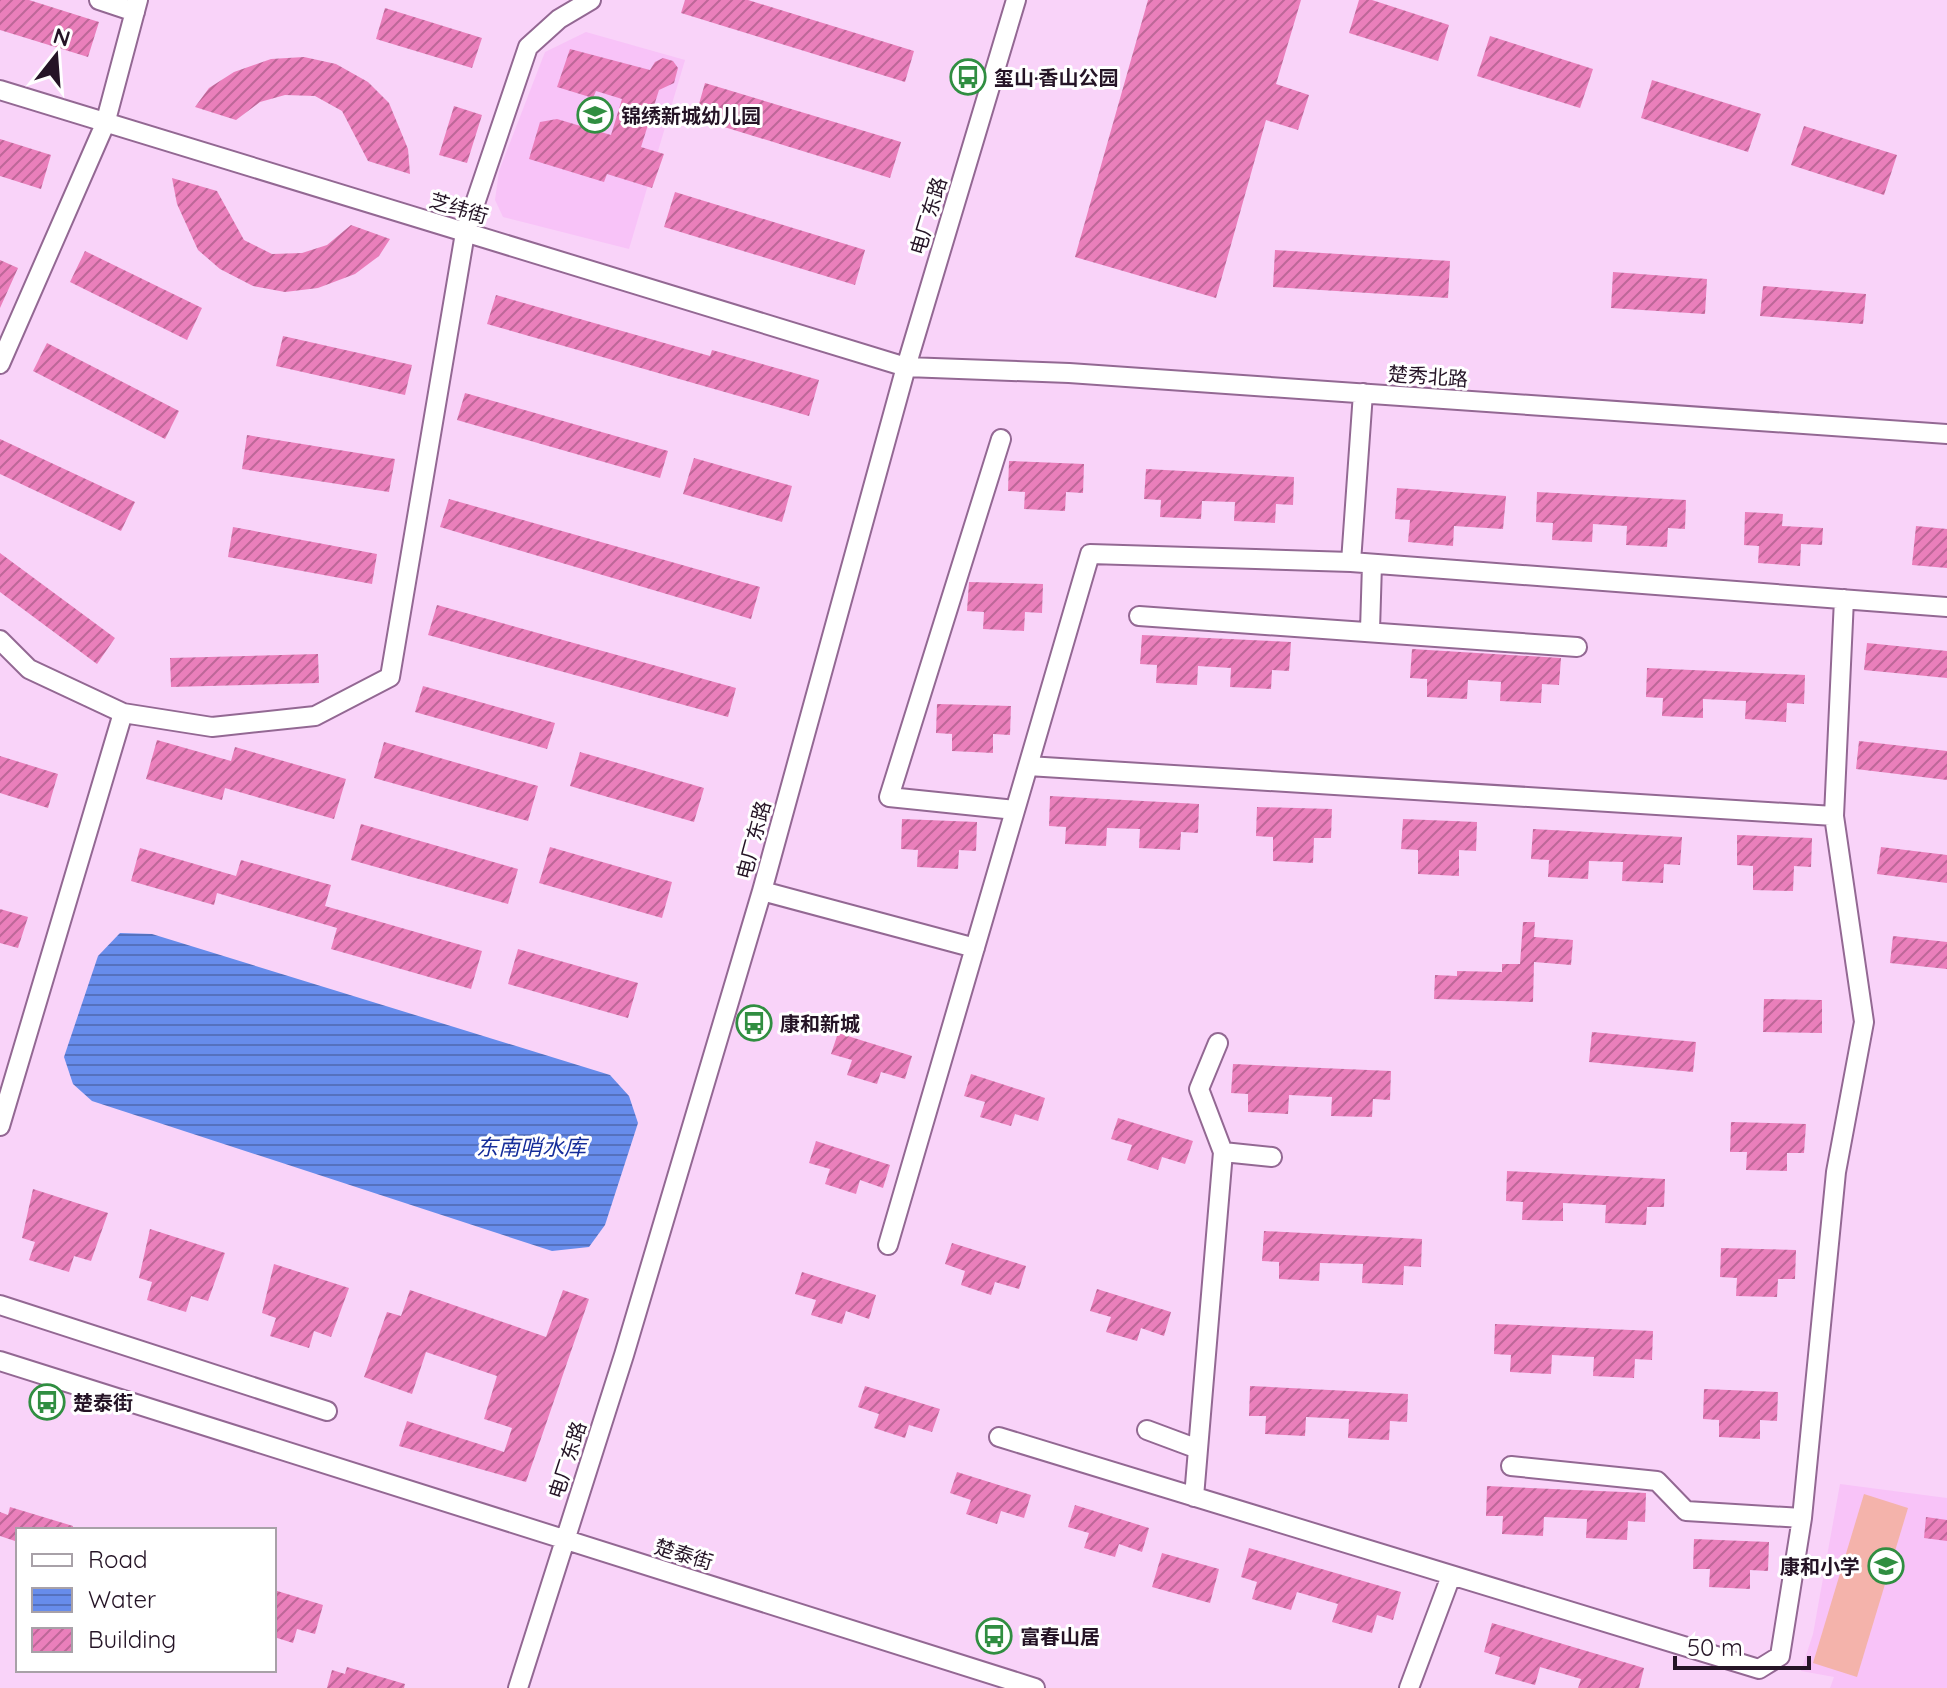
<svg xmlns="http://www.w3.org/2000/svg" width="1947" height="1688" viewBox="0 0 1947 1688" font-family="Quicksand,'Noto Sans SC',sans-serif">
<defs>
<pattern id="water-rules" width="6" height="5" patternUnits="userSpaceOnUse" patternTransform="scale(2)"><rect width="6" height="5" fill="#678ceb"/><path d="M0 2.5h6" fill="none" stroke="#5571be"/></pattern>
<pattern id="building-hatch" width="6" height="6" patternUnits="userSpaceOnUse" patternTransform="scale(2)"><rect width="6" height="6" fill="#ea7fbb"/><path d="M-1 1l2-2M0 6l6-6M5 7l2-2" fill="none" stroke="#bd6798"/></pattern>
</defs>
<rect width="100%" height="100%" fill="#f9d3f9"/>
<path fill="#f8c3f8" d="M 586,32 L 685,60 L 629,249 L 503,217 L 495,200 L 499,171 L 545,52 Z
M 1840,1484 L 1947,1498 L 1947,1688 L 1830,1688 L 1834,1677 L 1801,1671 L 1813,1634 Z"/>
<path fill="#f4b3ab" d="M 1864,1494 L 1908,1508 L 1857,1677 L 1813,1663 Z"/>
<path fill="url(#water-rules)" d="M 120,933 L 152,934 L 610,1075 L 629,1096 L 638,1123 L 605,1225 L 589,1247 L 552,1251 L 92,1101 L 73,1084 L 64,1057 L 98,956 Z"/>
<path fill="url(#building-hatch)" d="M 0,0 L 29,0 L 99,22 L 88,57 L 0,30 Z
M 685,0 L 748,0 L 914,51 L 905,82 L 681,13 Z
M 1148,0 L 1301,0 L 1276,84 L 1309,95 L 1298,130 L 1266,120 L 1216,298 L 1075,257 Z
M 1359,0 L 1372,0 L 1449,25 L 1438,61 L 1349,33 Z
M 385,8 L 482,38 L 472,68 L 376,39 Z
M 1490,36 L 1593,69 L 1580,108 L 1477,76 Z
M 570,49 L 650,70 L 655,62 L 663,58 L 673,61 L 678,68 L 674,83 L 659,90 L 641,147 L 664,154 L 652,188 L 607,174 L 604,182 L 529,159 L 540,122 L 557,119 L 611,135 L 622,99 L 596,91 L 593,98 L 557,87 Z
M 304,57 L 336,64 L 368,82 L 389,103 L 408,149 L 410,174 L 368,161 L 342,111 L 315,96 L 285,95 L 260,102 L 236,120 L 195,107 L 209,88 L 234,72 L 271,59 Z
M 1652,80 L 1761,114 L 1748,152 L 1641,118 Z
M 705,83 L 901,142 L 890,178 L 695,118 Z
M 454,106 L 482,115 L 467,163 L 439,155 Z
M 1804,126 L 1897,155 L 1884,195 L 1791,165 Z
M 0,139 L 51,155 L 41,189 L 0,176 Z
M 172,178 L 217,191 L 244,240 L 272,254 L 302,253 L 327,245 L 351,225 L 390,239 L 379,256 L 355,274 L 318,288 L 285,292 L 253,286 L 220,269 L 198,250 L 177,204 Z
M 675,192 L 865,250 L 855,285 L 664,227 Z
M 1275,250 L 1450,261 L 1448,298 L 1273,287 Z
M 85,251 L 202,308 L 187,340 L 70,282 Z
M 0,260 L 18,268 L 0,308 Z
M 1613,272 L 1707,279 L 1705,314 L 1611,308 Z
M 1763,286 L 1866,294 L 1863,324 L 1760,316 Z
M 496,295 L 710,356 L 712,350 L 819,380 L 809,416 L 487,324 Z
M 283,336 L 412,365 L 405,395 L 276,366 Z
M 47,343 L 179,411 L 165,439 L 33,371 Z
M 465,393 L 668,451 L 660,478 L 457,420 Z
M 247,435 L 395,459 L 389,492 L 242,469 Z
M 0,439 L 135,502 L 121,531 L 0,474 Z
M 694,458 L 792,486 L 782,522 L 683,494 Z
M 1009,461 L 1084,464 L 1083,493 L 1066,492 L 1065,511 L 1024,509 L 1025,492 L 1008,491 Z
M 1146,469 L 1294,477 L 1293,505 L 1276,504 L 1275,523 L 1234,521 L 1235,502 L 1202,501 L 1201,519 L 1160,517 L 1161,500 L 1144,499 Z
M 1397,488 L 1506,496 L 1503,529 L 1454,526 L 1453,546 L 1408,542 L 1410,520 L 1395,519 Z
M 1537,492 L 1686,500 L 1685,529 L 1668,528 L 1667,547 L 1626,545 L 1627,526 L 1593,524 L 1592,542 L 1552,540 L 1553,523 L 1536,522 Z
M 449,499 L 760,587 L 751,619 L 440,527 Z
M 1745,512 L 1783,514 L 1782,526 L 1823,528 L 1822,545 L 1801,544 L 1800,566 L 1758,563 L 1759,546 L 1744,545 Z
M 1916,526 L 1947,529 L 1947,568 L 1912,565 Z
M 233,527 L 377,554 L 372,584 L 228,557 Z
M 0,553 L 115,638 L 97,664 L 0,592 Z
M 969,582 L 1043,584 L 1042,613 L 1025,612 L 1024,631 L 983,629 L 984,612 L 967,611 Z
M 437,605 L 736,688 L 728,717 L 428,635 Z
M 1142,635 L 1291,642 L 1289,671 L 1272,670 L 1271,689 L 1230,687 L 1231,668 L 1198,666 L 1197,685 L 1156,683 L 1157,665 L 1140,664 Z
M 1867,643 L 1947,651 L 1947,678 L 1864,670 Z
M 1412,649 L 1561,658 L 1559,685 L 1542,684 L 1541,703 L 1500,701 L 1501,682 L 1468,680 L 1467,699 L 1427,697 L 1427,679 L 1410,678 Z
M 318,654 L 319,683 L 171,687 L 170,658 Z
M 1647,668 L 1805,675 L 1804,704 L 1787,703 L 1786,722 L 1745,719 L 1746,701 L 1703,699 L 1703,718 L 1662,716 L 1663,698 L 1646,697 Z
M 423,686 L 555,723 L 547,749 L 415,712 Z
M 937,704 L 1011,706 L 1010,735 L 993,734 L 993,753 L 952,751 L 952,734 L 936,733 Z
M 157,740 L 231,761 L 235,747 L 346,779 L 334,819 L 225,788 L 222,800 L 146,779 Z
M 1859,741 L 1947,751 L 1947,780 L 1856,769 Z
M 384,742 L 538,786 L 528,821 L 374,778 Z
M 580,752 L 704,788 L 694,822 L 570,786 Z
M 0,756 L 58,774 L 48,808 L 0,793 Z
M 1050,796 L 1199,804 L 1198,833 L 1181,832 L 1180,850 L 1139,848 L 1140,829 L 1107,828 L 1106,846 L 1065,844 L 1066,827 L 1049,826 Z
M 1257,807 L 1332,809 L 1331,838 L 1314,838 L 1313,863 L 1273,861 L 1273,837 L 1256,836 Z
M 902,819 L 977,822 L 976,851 L 959,850 L 958,869 L 917,867 L 918,850 L 901,849 Z
M 1403,819 L 1477,822 L 1476,851 L 1459,850 L 1459,876 L 1418,874 L 1418,850 L 1401,849 Z
M 361,824 L 518,869 L 508,904 L 351,860 Z
M 1533,829 L 1682,837 L 1680,865 L 1664,864 L 1663,883 L 1622,881 L 1623,862 L 1589,861 L 1588,879 L 1548,877 L 1549,860 L 1531,859 Z
M 1737,835 L 1812,838 L 1811,867 L 1794,866 L 1793,891 L 1753,890 L 1753,866 L 1737,865 Z
M 550,847 L 672,882 L 662,918 L 539,883 Z
M 1881,847 L 1947,855 L 1947,883 L 1877,874 Z
M 140,848 L 236,876 L 241,860 L 331,885 L 325,906 L 482,951 L 471,989 L 331,949 L 337,928 L 217,893 L 214,905 L 131,881 Z
M 0,909 L 28,917 L 18,948 L 0,943 Z
M 1523,922 L 1535,922 L 1534,937 L 1573,940 L 1571,965 L 1534,962 L 1533,1002 L 1434,999 L 1435,975 L 1457,976 L 1457,971 L 1502,972 L 1502,964 L 1520,964 Z
M 1893,936 L 1947,942 L 1947,969 L 1890,963 Z
M 518,949 L 638,983 L 628,1018 L 508,984 Z
M 1764,999 L 1822,1000 L 1822,1033 L 1763,1032 Z
M 1592,1032 L 1696,1042 L 1693,1072 L 1589,1062 Z
M 838,1033 L 912,1056 L 905,1079 L 881,1072 L 877,1084 L 847,1075 L 852,1060 L 831,1054 Z
M 1233,1064 L 1391,1071 L 1390,1100 L 1373,1099 L 1372,1117 L 1331,1116 L 1332,1097 L 1289,1095 L 1288,1114 L 1248,1112 L 1248,1094 L 1231,1093 Z
M 971,1074 L 1045,1098 L 1038,1121 L 1015,1114 L 1011,1126 L 980,1117 L 985,1102 L 964,1096 Z
M 1118,1118 L 1193,1141 L 1185,1164 L 1162,1157 L 1158,1170 L 1127,1160 L 1132,1145 L 1111,1139 Z
M 1731,1122 L 1806,1124 L 1804,1153 L 1787,1153 L 1787,1171 L 1746,1170 L 1747,1152 L 1730,1152 Z
M 816,1141 L 890,1165 L 883,1188 L 860,1180 L 856,1194 L 825,1184 L 830,1169 L 809,1163 Z
M 1507,1171 L 1665,1179 L 1664,1207 L 1647,1207 L 1646,1225 L 1605,1223 L 1606,1205 L 1563,1203 L 1563,1221 L 1522,1220 L 1523,1202 L 1506,1201 Z
M 33,1189 L 108,1213 L 91,1261 L 74,1256 L 69,1272 L 29,1260 L 35,1242 L 22,1238 Z
M 150,1229 L 225,1253 L 208,1301 L 191,1296 L 186,1312 L 147,1300 L 152,1282 L 139,1278 Z
M 1264,1231 L 1422,1239 L 1421,1267 L 1404,1266 L 1403,1285 L 1362,1283 L 1363,1264 L 1320,1263 L 1319,1281 L 1279,1279 L 1279,1262 L 1262,1261 Z
M 952,1243 L 1026,1266 L 1019,1289 L 995,1282 L 991,1295 L 961,1285 L 965,1271 L 945,1264 Z
M 1721,1248 L 1796,1250 L 1795,1279 L 1778,1279 L 1777,1297 L 1736,1296 L 1737,1278 L 1720,1277 Z
M 274,1264 L 349,1288 L 331,1337 L 314,1331 L 309,1348 L 270,1336 L 276,1318 L 262,1313 Z
M 802,1272 L 876,1295 L 869,1319 L 846,1311 L 842,1324 L 811,1315 L 816,1300 L 795,1294 Z
M 1097,1289 L 1171,1312 L 1164,1336 L 1141,1328 L 1137,1341 L 1106,1332 L 1111,1317 L 1090,1311 Z
M 410,1290 L 546,1337 L 563,1290 L 589,1299 L 526,1482 L 399,1446 L 407,1421 L 504,1452 L 512,1428 L 484,1419 L 497,1376 L 426,1352 L 412,1394 L 364,1377 L 387,1312 L 401,1316 Z
M 1495,1324 L 1653,1331 L 1652,1360 L 1635,1359 L 1634,1378 L 1593,1376 L 1594,1357 L 1552,1355 L 1551,1374 L 1510,1372 L 1511,1355 L 1494,1354 Z
M 865,1386 L 940,1409 L 932,1432 L 909,1425 L 905,1438 L 874,1428 L 879,1414 L 858,1407 Z
M 1250,1386 L 1408,1394 L 1407,1422 L 1390,1421 L 1389,1440 L 1348,1438 L 1349,1419 L 1306,1417 L 1305,1436 L 1265,1434 L 1266,1416 L 1249,1416 Z
M 1704,1389 L 1778,1392 L 1777,1421 L 1760,1420 L 1760,1439 L 1719,1437 L 1719,1420 L 1703,1419 Z
M 957,1472 L 1031,1495 L 1024,1518 L 1001,1511 L 997,1524 L 966,1514 L 971,1500 L 950,1493 Z
M 1487,1486 L 1646,1493 L 1645,1522 L 1628,1521 L 1627,1540 L 1586,1538 L 1587,1519 L 1544,1517 L 1543,1536 L 1502,1534 L 1503,1516 L 1486,1516 Z
M 1075,1505 L 1149,1528 L 1142,1552 L 1119,1544 L 1115,1557 L 1084,1548 L 1089,1533 L 1068,1527 Z
M 10,1507 L 73,1526 L 73,1530 L 18,1530 L 18,1542 L 0,1536 L 0,1512 L 8,1515 Z
M 1926,1517 L 1947,1520 L 1947,1541 L 1924,1538 Z
M 1694,1539 L 1769,1542 L 1768,1571 L 1750,1570 L 1750,1589 L 1709,1587 L 1710,1569 L 1693,1569 Z
M 1249,1548 L 1401,1592 L 1393,1620 L 1377,1615 L 1372,1633 L 1332,1622 L 1338,1604 L 1297,1592 L 1291,1610 L 1252,1599 L 1257,1582 L 1241,1577 Z
M 1162,1553 L 1219,1569 L 1210,1603 L 1152,1587 Z
M 274,1590 L 323,1605 L 315,1634 L 297,1629 L 293,1643 L 274,1637 Z
M 1492,1623 L 1644,1668 L 1639,1688 L 1578,1688 L 1581,1679 L 1540,1667 L 1535,1685 L 1495,1674 L 1500,1657 L 1484,1652 Z
M 347,1667 L 405,1684 L 404,1688 L 327,1688 L 332,1670 L 345,1674 Z"/>
<g fill="none" stroke-linecap="round" stroke-linejoin="round">
<defs>
<path id="minor" d="M 99,0 L 135,12
M 0,90 L 906,367 L 1069,373 L 1947,434
M 0,364 L 105,124 L 138,0
M 1001,439 L 889,797 L 1015,810
M 1351,562 L 1363,393
M 1139,616 L 1577,647
M 1370,630 L 1372,564
M 0,640 L 29,669 L 123,713 L 212,727 L 315,716 L 390,677 L 465,233 L 528,47 L 559,19 L 591,0
M 1028,766 L 1834,816
M 762,891 L 975,948
M 0,1126 L 123,713
M 1223,1152 L 1272,1157
M 888,1245 L 1090,554 L 1351,562 L 1947,607
M 0,1305 L 327,1411
M 0,1361 L 1035,1688
M 1147,1430 L 1198,1449
M 999,1437 L 1759,1669 L 1780,1656 L 1802,1518 L 1836,1172 L 1864,1022 L 1834,816 L 1844,599
M 1511,1466 L 1657,1481 L 1686,1511 L 1802,1518
M 1194,1497 L 1223,1152 L 1199,1089 L 1218,1043
M 518,1688 L 624,1355 L 762,891 L 906,367 L 1016,0
M 1409,1688 L 1451,1576"/>
</defs>
<use href="#minor" stroke="#936893" stroke-width="22"/>
<use href="#minor" stroke="#fff" stroke-width="18"/>
</g>
<defs>
<symbol id="bus-ring" viewBox="-11 -11 22 22"><circle r="9.5" fill="#fff" stroke="#308e41" stroke-width="1.5"/><path d="M-5-6H5V4H4V6H2V4H-2V6H-4V4H-5ZM-3.5-4V0h7V-4ZM-3.5 1.2v1.5H-2V1.2ZM2 1.2v1.5H3.5V1.2Z" fill="#308e41"/></symbol>
<symbol id="school-ring" viewBox="-11 -11 22 22"><circle r="9.5" fill="#fff" stroke="#308e41" stroke-width="1.5"/><path d="M0-5L7-2L0 1L-7-2ZM-4 1L0 2.5L4 1V4Q0 6-4 4Z" fill="#308e41"/></symbol>
</defs>
<g fill-rule="evenodd">
<use href="#bus-ring" x="948" y="57" width="40" height="40"/>
<use href="#school-ring" x="575" y="95" width="40" height="40"/>
<use href="#bus-ring" x="734" y="1003" width="40" height="40"/>
<use href="#bus-ring" x="27" y="1382" width="40" height="40"/>
<use href="#school-ring" x="1866" y="1546" width="40" height="40"/>
<use href="#bus-ring" x="974" y="1616" width="40" height="40"/>
</g>
<g text-anchor="middle" dominant-baseline="central" stroke-width="6" stroke-linejoin="round" paint-order="stroke">
<g font-size="20" font-weight="bold" fill="#251426" stroke="#fff" text-anchor="start">
<text x="994" y="77">玺山·香山公园</text>
<text x="621" y="115">锦绣新城幼儿园</text>
<text x="780" y="1023">康和新城</text>
<text x="73" y="1402">楚泰街</text>
<text x="1860" y="1566" text-anchor="end">康和小学</text>
<text x="1020" y="1636">富春山居</text>
</g>
<g font-size="20" fill="#251426" stroke="#fff">
<text transform="translate(459 208) rotate(17)">芝纬街</text>
<text transform="translate(928 216) rotate(-73)">电厂东路</text>
<text transform="translate(1428 376) rotate(4)">楚秀北路</text>
<text transform="translate(753 840) rotate(-75)">电厂东路</text>
<text transform="translate(567 1460) rotate(-72)">电厂东路</text>
<text transform="translate(684 1554) rotate(17)">楚泰街</text>
</g>
<g font-size="22" font-style="italic" fill="#152d9a" stroke="#fff">
<text x="531" y="1147">东南哨水库</text>
</g>
</g>
<rect x="16" y="1528" width="260" height="144" fill="#ffffff" stroke="#a8a1a8" stroke-width="2"/>
<rect x="32" y="1554" width="40" height="12" fill="#ffffff" stroke="#a8a1a8" stroke-width="2"/>
<text x="88" y="1568" font-size="24" fill="#251426">Road</text>
<rect x="32" y="1588" width="40" height="24" fill="url(#water-rules)" stroke="#a8a1a8" stroke-width="2"/>
<text x="88" y="1608" font-size="24" fill="#251426">Water</text>
<rect x="32" y="1628" width="40" height="24" fill="url(#building-hatch)" stroke="#a8a1a8" stroke-width="2"/>
<text x="88" y="1648" font-size="24" fill="#251426">Building</text>
<g transform="translate(56 56) rotate(17)" stroke="#ffffff" stroke-width="6" paint-order="stroke">
<path d="M0-6L14 30L0 20L-14 30Z" fill="#251426"/>
<text y="-12" font-size="22" font-weight="bold" text-anchor="middle" fill="#251426">N</text>
</g>
<path d="M1675 1656v12h134v-12" fill="none" stroke="#251426" stroke-width="4"/>
<text x="1687" y="1656" font-size="24" fill="#251426" stroke="#ffffff" stroke-width="6" paint-order="stroke">50 m</text>
</svg>
